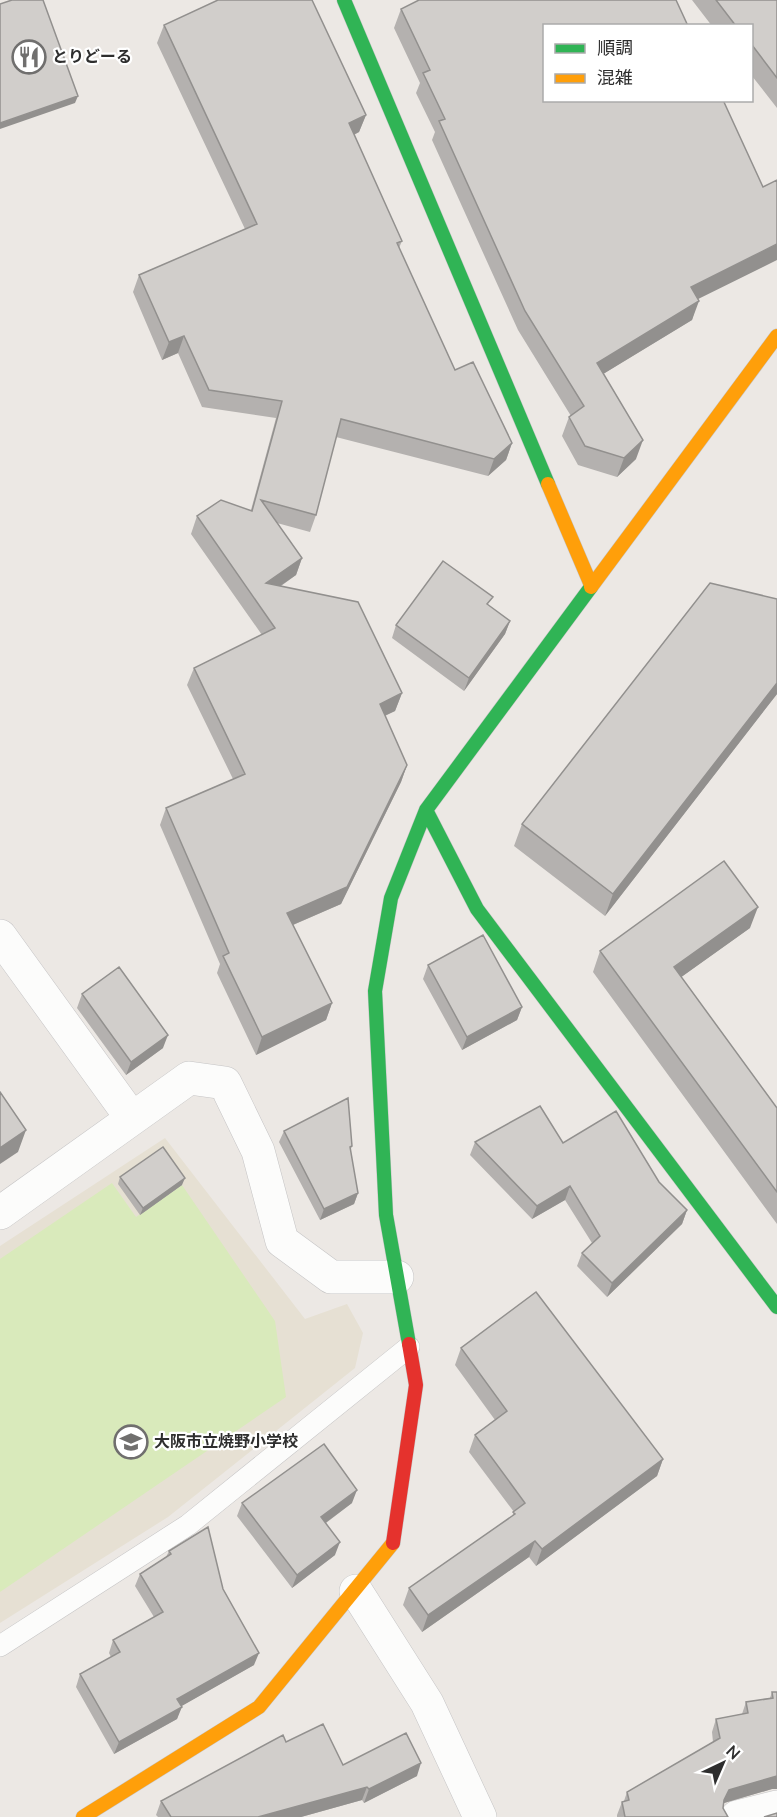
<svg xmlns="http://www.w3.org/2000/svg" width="777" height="1817" viewBox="0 0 777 1817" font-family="'Nunito Sans','Noto Sans JP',sans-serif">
<rect width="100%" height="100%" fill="#ece8e4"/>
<path fill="#e6e0d3" d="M 165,1138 L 305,1319 L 347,1304 L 363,1333 L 355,1368 L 168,1517 L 0,1623 L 0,1246 Z"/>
<path fill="#d9eabb" d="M 112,1183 L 136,1217 L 182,1185 L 275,1321 L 286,1397 L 0,1592 L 0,1259 Z"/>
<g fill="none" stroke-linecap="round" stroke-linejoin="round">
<defs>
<path id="lane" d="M 0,1646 L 188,1525 L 409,1347"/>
<path id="street" d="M 0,936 L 131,1117
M 0,1213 L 189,1078 L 225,1083 L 258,1151 L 282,1241 L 331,1277 L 397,1277
M 356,1591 L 427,1703 L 480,1817
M 737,1817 L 777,1807"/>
<path id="fast" d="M 344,0 L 548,484
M 426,810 L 477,909 L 777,1307
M 409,1344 L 386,1215 L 375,991 L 391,898 L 426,810 L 591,587"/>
<path id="slow" d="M 548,484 L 591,585
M 591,587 L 777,336
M 83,1817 L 259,1707 L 393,1543"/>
<path id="jam" d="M 393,1543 L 416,1385 L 409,1344"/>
</defs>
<use href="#lane" stroke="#c5c4c5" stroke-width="22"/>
<use href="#street" stroke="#c5c4c5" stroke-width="34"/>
<use href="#fast" stroke="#c5c4c5" stroke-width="15"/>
<use href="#slow" stroke="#c5c4c5" stroke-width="15"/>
<use href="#jam" stroke="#c5c4c5" stroke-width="15"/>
<use href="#lane" stroke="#fcfcfb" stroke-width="21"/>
<use href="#street" stroke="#fcfcfb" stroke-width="33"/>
<use href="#fast" stroke="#30b455" stroke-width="14"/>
<use href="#slow" stroke="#ff9f0a" stroke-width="14"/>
<use href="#jam" stroke="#e5322d" stroke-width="14"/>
</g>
<path fill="#b4b1af" d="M 692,0 L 777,0 L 777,108 L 752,76 L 752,26 L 712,26 Z
M 401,9 L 698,299 L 692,320 L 603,374 L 636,459 L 617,477 L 578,465 L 562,436 L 569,417 L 571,416 L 518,330 L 432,140 L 435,132 L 416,93 L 420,83 L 394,28 Z
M 164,25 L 366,115 L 359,132 L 354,135 L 402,241 L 399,248 L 455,370 L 512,443 L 506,460 L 488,476 L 336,437 L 316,515 L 310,532 L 277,523 L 302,558 L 296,575 L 281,586 L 402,693 L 395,711 L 385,716 L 407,765 L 401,782 L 341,904 L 293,925 L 332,1003 L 326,1020 L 256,1055 L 217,973 L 220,964 L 160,825 L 166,808 L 233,779 L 187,685 L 194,668 L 262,635 L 191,534 L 197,516 L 251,510 L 276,418 L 202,407 L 178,353 L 162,360 L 133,292 L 139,275 L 245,229 L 157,43 Z
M 777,599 L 777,694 L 605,916 L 514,846 L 522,824 Z
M 489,606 L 510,621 L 505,634 L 464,691 L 392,638 L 396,625 Z
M 750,928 L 681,977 L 777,1108 L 777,1224 L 593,972 L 600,951 Z
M 428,965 L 522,1007 L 517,1020 L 462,1050 L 423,979 Z
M 82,994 L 163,1048 L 126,1075 L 77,1008 Z
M 284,1131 L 352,1146 L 350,1151 L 358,1193 L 354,1204 L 320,1220 L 279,1142 Z
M 475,1142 L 563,1143 L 659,1182 L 687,1210 L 682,1224 L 607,1297 L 577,1266 L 582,1253 L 592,1243 L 565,1200 L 532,1219 L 470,1155 Z
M 120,1177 L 182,1185 L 140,1215 L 118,1184 Z
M 461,1348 L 663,1459 L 657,1476 L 536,1566 L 529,1557 L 422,1632 L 403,1605 L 409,1588 L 512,1516 L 514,1512 L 469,1452 L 475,1435 L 495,1420 L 455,1365 Z
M 242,1503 L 352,1503 L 326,1523 L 335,1555 L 292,1588 L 237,1516 Z
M 169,1551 L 223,1589 L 254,1665 L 181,1706 L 177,1719 L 114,1754 L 76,1687 L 80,1674 L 111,1657 L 109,1653 L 113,1640 L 154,1617 L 135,1586 L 140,1574 L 166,1557 Z
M 772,1692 L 777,1692 L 777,1789 L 772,1789 L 724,1803 L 723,1808 L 728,1817 L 617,1817 L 617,1815 L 622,1802 L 624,1801 L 627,1792 L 713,1742 L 712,1732 L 716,1719 L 742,1714 L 746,1702 L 770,1698 Z
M 286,1742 L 343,1765 L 417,1776 L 364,1803 L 362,1800 L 301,1817 L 158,1817 L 156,1815 L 161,1801 Z"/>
<path fill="#92908e" d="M 78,96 L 75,103 L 0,129 L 0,123 Z
M 366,115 L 359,132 L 343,140 L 349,123 Z
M 777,244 L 777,260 L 684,306 L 691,287 Z
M 699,301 L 692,320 L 590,382 L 597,363 Z
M 184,336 L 178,353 L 162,360 L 169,342 Z
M 643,440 L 636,459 L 617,477 L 624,458 Z
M 512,443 L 506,460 L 488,476 L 494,459 Z
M 302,558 L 296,575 L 260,600 L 266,583 Z
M 510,621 L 505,634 L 464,691 L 469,678 Z
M 777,683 L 777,694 L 605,916 L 613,894 Z
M 402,693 L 395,711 L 373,721 L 380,704 Z
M 407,765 L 401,782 L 341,904 L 281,930 L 287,913 Z
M 758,907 L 750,928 L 666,988 L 674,967 Z
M 332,1003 L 326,1020 L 256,1055 L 262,1037 Z
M 522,1007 L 517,1020 L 462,1050 L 467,1037 Z
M 168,1035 L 163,1048 L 126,1075 L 131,1062 Z
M 26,1130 L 18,1152 L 0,1164 L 0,1148 Z
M 185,1178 L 182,1185 L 140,1215 L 143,1208 Z
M 570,1186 L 565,1200 L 532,1219 L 537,1206 Z
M 358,1193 L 354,1204 L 320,1220 L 324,1209 Z
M 687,1210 L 682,1224 L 607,1297 L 612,1283 Z
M 663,1459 L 657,1476 L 536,1566 L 542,1549 Z
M 357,1490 L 352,1503 L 316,1530 L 321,1517 Z
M 535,1541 L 529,1557 L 422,1632 L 428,1615 Z
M 340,1542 L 335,1555 L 292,1588 L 297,1575 Z
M 259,1653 L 254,1665 L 173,1711 L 177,1699 Z
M 182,1707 L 177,1719 L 114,1754 L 119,1742 Z
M 421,1763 L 417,1776 L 364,1803 L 369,1789 Z
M 777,1776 L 777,1789 L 772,1789 L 724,1803 L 719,1812 L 724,1800 L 729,1790 Z
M 367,1787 L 362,1800 L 301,1817 L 258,1817 Z"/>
<path fill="#d1cecb" stroke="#92908e" stroke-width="1.5" d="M 12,0 L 43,0 L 78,96 L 0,123 L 0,4 Z
M 218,0 L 312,0 L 366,115 L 349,123 L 402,241 L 397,243 L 455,370 L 473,362 L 512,443 L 494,459 L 341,419 L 316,515 L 261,500 L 302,558 L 266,583 L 358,602 L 402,693 L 380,704 L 407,765 L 347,887 L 287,913 L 332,1003 L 262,1037 L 223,956 L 229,953 L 166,808 L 245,774 L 194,668 L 275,628 L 197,516 L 221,500 L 252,511 L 282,401 L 209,390 L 184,336 L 169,342 L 139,275 L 257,224 L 164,25 Z
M 419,0 L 676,0 L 688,26 L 544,26 L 544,100 L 723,100 L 763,187 L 777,180 L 777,244 L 691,287 L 699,301 L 597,363 L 643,440 L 624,458 L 585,446 L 569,417 L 584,406 L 525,311 L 439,121 L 445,119 L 423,73 L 430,70 L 401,9 Z
M 716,0 L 777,0 L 777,78 L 752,45 L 752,26 L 736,26 Z
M 443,561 L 493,597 L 487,604 L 510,621 L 469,678 L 396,625 Z
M 710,583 L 777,599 L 777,683 L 613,894 L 522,824 Z
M 724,861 L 758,907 L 674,967 L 777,1108 L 777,1192 L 600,951 Z
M 483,935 L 522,1007 L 467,1037 L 428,965 Z
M 119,967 L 168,1035 L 131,1062 L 82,994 Z
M 0,1092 L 26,1130 L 0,1148 Z
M 348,1098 L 352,1146 L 350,1147 L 358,1193 L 324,1209 L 284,1131 Z
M 540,1106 L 563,1143 L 616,1111 L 659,1182 L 687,1210 L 612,1283 L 582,1253 L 600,1236 L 570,1186 L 537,1206 L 475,1142 Z
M 163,1147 L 185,1178 L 143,1208 L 120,1177 Z
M 536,1292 L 663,1459 L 542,1549 L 535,1541 L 428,1615 L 409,1588 L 515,1514 L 513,1512 L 525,1503 L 475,1435 L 507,1411 L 461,1348 Z
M 324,1444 L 357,1490 L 321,1517 L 340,1542 L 297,1575 L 242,1503 Z
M 208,1527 L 223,1589 L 259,1653 L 177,1699 L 182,1707 L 119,1742 L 80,1674 L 120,1652 L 113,1640 L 163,1612 L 140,1574 L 171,1554 L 169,1551 Z
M 772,1692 L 777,1692 L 777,1776 L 729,1790 L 724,1800 L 723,1808 L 728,1817 L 625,1817 L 622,1802 L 629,1800 L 627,1792 L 720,1738 L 716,1719 L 748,1713 L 746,1702 L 773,1698 Z
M 323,1724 L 343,1765 L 406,1733 L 421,1763 L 369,1789 L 367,1787 L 258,1817 L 171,1817 L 161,1801 L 283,1735 L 286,1742 Z
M 777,1813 L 777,1817 L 764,1817 Z"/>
<defs>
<symbol id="restaurant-ring" viewBox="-11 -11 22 22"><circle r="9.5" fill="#fff" stroke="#706f6e" stroke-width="1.5"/><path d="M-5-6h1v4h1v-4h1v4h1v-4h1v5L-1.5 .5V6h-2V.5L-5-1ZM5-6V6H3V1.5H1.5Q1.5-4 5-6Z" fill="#706f6e"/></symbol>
<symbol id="school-ring" viewBox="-11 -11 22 22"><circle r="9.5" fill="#fff" stroke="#706f6e" stroke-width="1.5"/><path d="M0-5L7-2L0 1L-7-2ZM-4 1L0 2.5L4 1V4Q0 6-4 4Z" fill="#706f6e"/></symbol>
</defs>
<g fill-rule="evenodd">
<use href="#restaurant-ring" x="10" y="38" width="38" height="38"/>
<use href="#school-ring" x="112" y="1423" width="38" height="38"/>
</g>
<g text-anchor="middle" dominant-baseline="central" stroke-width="4.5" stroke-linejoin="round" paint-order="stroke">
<g font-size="16" font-weight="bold" fill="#2e2e2e" stroke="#fff" text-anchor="start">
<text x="52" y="57">とりどーる</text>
<text x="154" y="1442">大阪市立焼野小学校</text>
</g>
</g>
<rect x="543" y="24" width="210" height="78" fill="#ffffff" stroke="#ababab" stroke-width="1.5"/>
<rect x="555" y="44" width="30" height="9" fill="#30b455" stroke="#ababab" stroke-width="1.5"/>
<text x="597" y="54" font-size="18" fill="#2e2e2e">順調</text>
<rect x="555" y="74" width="30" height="9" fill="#ff9f0a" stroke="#ababab" stroke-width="1.5"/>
<text x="597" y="84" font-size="18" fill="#2e2e2e">混雑</text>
<g transform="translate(723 1763) rotate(44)" stroke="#ffffff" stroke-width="4.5" paint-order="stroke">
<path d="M0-4.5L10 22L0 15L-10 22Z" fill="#2e2e2e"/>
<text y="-9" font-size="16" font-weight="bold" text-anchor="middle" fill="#2e2e2e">N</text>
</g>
</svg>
